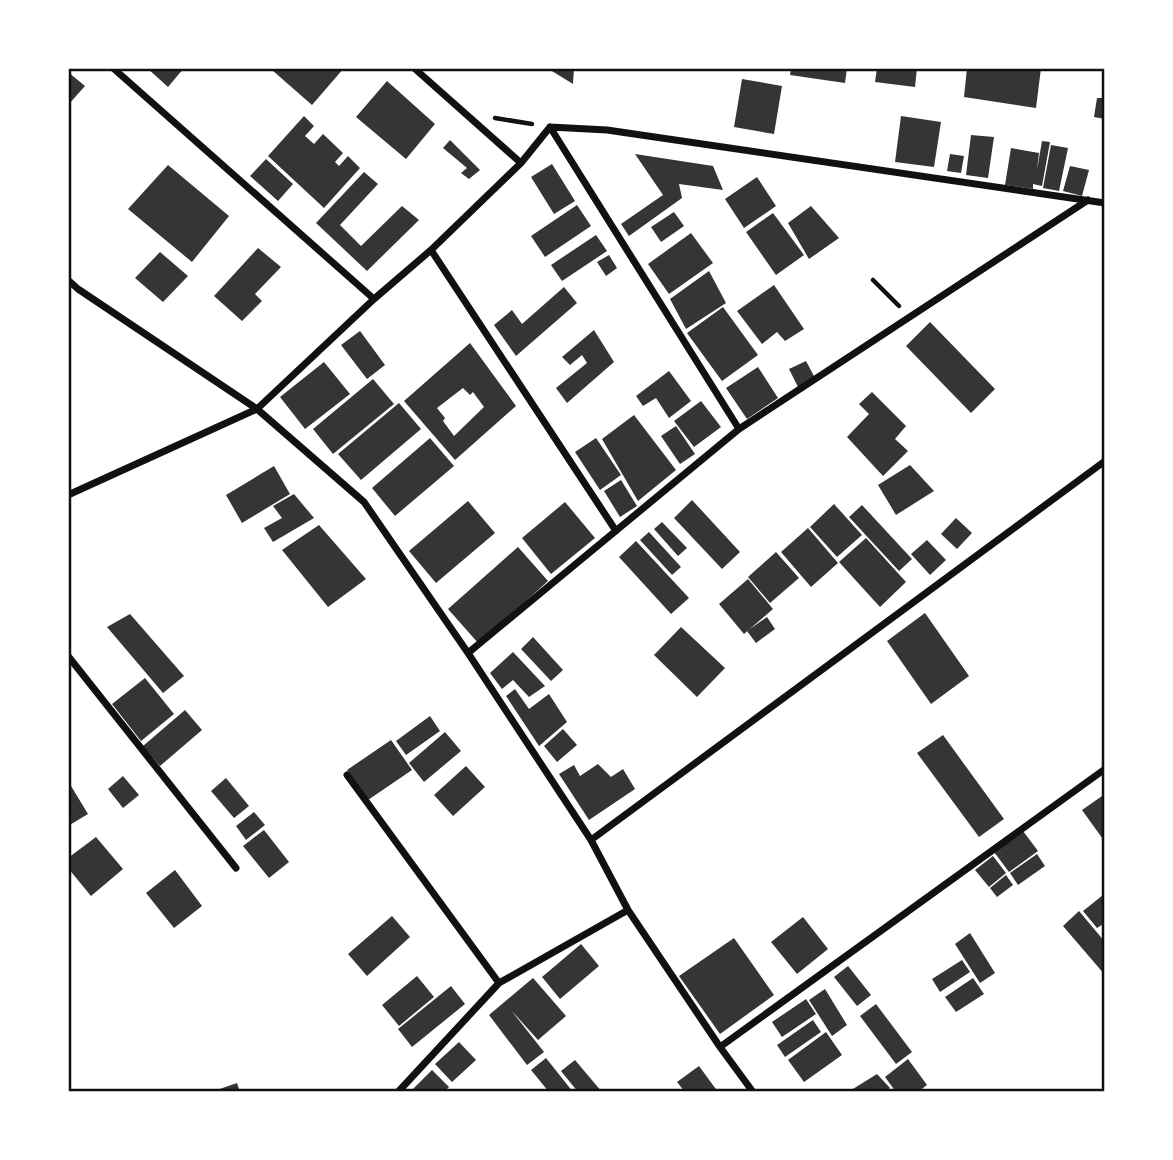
<svg xmlns="http://www.w3.org/2000/svg" width="1173" height="1160" viewBox="0 0 1173 1160" font-family="'Times New Roman',serif">
<rect width="100%" height="100%" fill="#fff"/>
<path fill="#353535" fill-rule="evenodd" d="M 147,68 L 184,68 L 168,87 Z
M 273,68 L 344,68 L 312,105 L 272,70 Z
M 547,68 L 574,68 L 573,84 Z
M 791,68 L 847,68 L 845,83 L 790,75 Z
M 877,68 L 917,68 L 915,87 L 875,82 Z
M 967,68 L 1041,68 L 1036,108 L 964,97 Z
M 68,72 L 85,86 L 68,105 Z
M 742,79 L 782,86 L 774,134 L 734,127 Z
M 387,81 L 435,124 L 406,159 L 356,117 Z
M 1097,98 L 1105,98 L 1105,119 L 1094,117 Z
M 304,116 L 314,126 L 305,136 L 314,144 L 323,134 L 343,153 L 335,162 L 339,166 L 348,156 L 360,168 L 324,208 L 268,156 Z
M 901,116 L 941,122 L 934,167 L 895,162 Z
M 971,135 L 994,137 L 988,178 L 966,175 Z
M 450,140 L 480,170 L 469,179 L 461,173 L 467,168 L 443,148 Z
M 1042,141 L 1050,142 L 1042,186 L 1033,184 L 1033,189 L 1005,185 L 1011,148 L 1039,153 L 1037,170 Z
M 1051,145 L 1068,148 L 1059,191 L 1043,188 Z
M 635,154 L 713,166 L 723,190 L 679,184 L 682,198 L 629,236 L 621,224 L 663,195 Z
M 950,154 L 964,156 L 961,173 L 947,171 Z
M 266,159 L 293,184 L 278,201 L 250,176 Z
M 552,164 L 575,201 L 554,214 L 531,177 Z
M 168,165 L 229,216 L 192,262 L 128,209 Z
M 1070,166 L 1089,170 L 1082,196 L 1063,191 Z
M 364,172 L 378,184 L 340,225 L 361,246 L 402,206 L 419,220 L 367,271 L 316,223 Z
M 757,177 L 776,206 L 744,228 L 725,199 Z
M 577,205 L 591,226 L 545,257 L 531,236 Z
M 811,206 L 839,238 L 809,259 L 788,223 Z
M 674,212 L 684,226 L 661,242 L 651,227 Z
M 773,213 L 804,255 L 776,275 L 746,232 Z
M 691,233 L 713,263 L 669,294 L 648,264 Z
M 596,235 L 607,251 L 562,281 L 551,265 Z
M 258,248 L 281,267 L 255,294 L 262,301 L 242,321 L 214,296 Z
M 160,252 L 188,276 L 163,302 L 135,278 Z
M 609,255 L 617,268 L 606,276 L 597,262 Z
M 709,271 L 726,303 L 686,329 L 670,299 Z
M 774,285 L 804,329 L 785,341 L 777,332 L 762,344 L 737,311 Z
M 564,287 L 577,303 L 516,356 L 494,325 L 512,310 L 522,324 Z
M 723,307 L 758,355 L 722,381 L 687,333 Z
M 930,322 L 995,389 L 971,413 L 906,346 Z
M 594,330 L 614,362 L 567,403 L 556,388 L 587,363 L 582,355 L 570,365 L 562,357 Z
M 360,331 L 385,365 L 367,379 L 341,345 Z
M 470,343 L 516,406 L 455,460 L 404,401 ZM 463,388 L 470,395 L 473,392 L 484,407 L 454,436 L 443,421 L 445,418 L 437,408 Z
M 806,361 L 815,378 L 798,387 L 789,369 Z
M 324,362 L 350,394 L 305,429 L 280,397 Z
M 758,367 L 778,398 L 747,419 L 726,388 Z
M 669,371 L 691,401 L 669,418 L 656,398 L 643,406 L 636,396 Z
M 373,379 L 394,404 L 333,454 L 313,429 Z
M 872,392 L 906,426 L 895,439 L 908,451 L 883,476 L 847,437 L 869,414 L 859,404 Z
M 701,401 L 721,427 L 694,447 L 674,421 Z
M 399,403 L 421,429 L 361,480 L 338,454 Z
M 634,415 L 676,470 L 638,501 L 602,439 Z
M 676,426 L 695,454 L 680,464 L 661,436 Z
M 430,438 L 454,466 L 395,516 L 372,488 Z
M 596,438 L 621,475 L 600,490 L 575,452 Z
M 910,465 L 934,491 L 896,515 L 878,485 Z
M 274,466 L 290,494 L 242,523 L 226,495 Z
M 621,480 L 637,506 L 620,517 L 604,491 Z
M 294,494 L 314,518 L 273,542 L 264,528 L 282,518 L 273,506 Z
M 692,500 L 740,552 L 722,569 L 674,518 Z
M 468,501 L 495,533 L 436,583 L 409,551 Z
M 565,502 L 595,538 L 551,574 L 522,538 Z
M 834,504 L 862,535 L 837,557 L 810,527 Z
M 862,505 L 912,559 L 899,571 L 849,517 Z
M 956,518 L 972,533 L 957,549 L 941,534 Z
M 662,522 L 687,548 L 678,556 L 654,529 Z
M 319,525 L 366,579 L 328,607 L 282,550 Z
M 808,528 L 838,563 L 811,587 L 781,552 Z
M 649,532 L 681,567 L 672,575 L 640,540 Z
M 866,538 L 906,582 L 880,607 L 839,562 Z
M 927,540 L 946,560 L 930,575 L 911,554 Z
M 636,541 L 689,598 L 671,614 L 619,557 Z
M 518,547 L 548,581 L 479,644 L 448,609 Z
M 776,552 L 799,578 L 770,603 L 748,577 Z
M 748,579 L 773,609 L 744,634 L 719,604 Z
M 925,613 L 969,676 L 931,704 L 887,641 Z
M 130,614 L 184,676 L 163,693 L 107,627 Z
M 767,617 L 775,629 L 756,643 L 747,631 Z
M 681,627 L 725,668 L 697,697 L 654,655 Z
M 533,637 L 563,670 L 551,681 L 521,649 Z
M 513,652 L 545,686 L 529,697 L 513,680 L 502,689 L 490,673 Z
M 145,678 L 174,714 L 141,741 L 112,704 Z
M 515,689 L 529,709 L 549,694 L 567,722 L 539,746 L 506,696 Z
M 185,710 L 202,730 L 160,766 L 143,746 Z
M 430,716 L 440,731 L 406,755 L 396,741 Z
M 563,729 L 577,745 L 557,762 L 544,746 Z
M 445,732 L 461,751 L 424,782 L 409,763 Z
M 943,735 L 1004,819 L 979,837 L 917,753 Z
M 391,740 L 412,770 L 368,800 L 347,770 Z
M 598,764 L 611,777 L 623,769 L 635,789 L 589,820 L 559,774 L 574,765 L 580,776 Z
M 466,766 L 485,787 L 453,816 L 434,795 Z
M 123,776 L 139,795 L 123,808 L 108,789 Z
M 226,778 L 249,806 L 234,818 L 211,791 Z
M 68,781 L 88,814 L 68,826 Z
M 1105,794 L 1105,842 L 1082,810 Z
M 254,812 L 265,825 L 246,840 L 236,826 Z
M 264,830 L 289,862 L 269,878 L 243,846 Z
M 1023,831 L 1038,851 L 1009,872 L 994,852 Z
M 96,837 L 123,869 L 91,896 L 68,868 L 68,858 Z
M 1037,854 L 1045,866 L 1018,885 L 1010,873 Z
M 993,856 L 1006,873 L 989,887 L 975,870 Z
M 175,870 L 202,906 L 174,928 L 146,893 Z
M 1006,875 L 1013,885 L 997,897 L 990,888 Z
M 1103,895 L 1105,923 L 1097,928 L 1083,911 Z
M 1079,911 L 1105,942 L 1105,975 L 1063,926 Z
M 392,916 L 410,937 L 367,976 L 348,954 Z
M 803,917 L 828,949 L 797,974 L 771,942 Z
M 970,933 L 995,973 L 980,983 L 955,944 Z
M 734,938 L 774,995 L 720,1034 L 679,976 Z
M 581,944 L 599,966 L 560,999 L 542,977 Z
M 962,960 L 970,972 L 940,992 L 932,979 Z
M 848,966 L 871,995 L 857,1006 L 834,977 Z
M 417,976 L 434,997 L 399,1026 L 382,1005 Z
M 533,978 L 566,1016 L 538,1040 L 511,1010 L 544,1052 L 527,1065 L 489,1015 Z
M 973,978 L 984,994 L 956,1012 L 945,997 Z
M 451,986 L 465,1004 L 412,1047 L 398,1029 Z
M 825,989 L 847,1025 L 832,1036 L 809,1000 Z
M 806,999 L 816,1014 L 782,1037 L 772,1022 Z
M 876,1004 L 912,1052 L 896,1064 L 860,1016 Z
M 813,1020 L 821,1032 L 785,1057 L 777,1045 Z
M 826,1032 L 842,1055 L 804,1082 L 788,1060 Z
M 459,1042 L 476,1060 L 452,1082 L 435,1064 Z
M 546,1058 L 573,1092 L 549,1092 L 531,1070 Z
M 908,1059 L 927,1085 L 918,1092 L 896,1092 L 885,1077 Z
M 575,1060 L 602,1092 L 578,1092 L 561,1071 Z
M 699,1066 L 718,1092 L 685,1092 L 677,1082 Z
M 432,1070 L 449,1087 L 444,1092 L 410,1092 Z
M 877,1074 L 890,1088 L 885,1092 L 848,1092 Z
M 237,1083 L 240,1092 L 214,1092 L 214,1091 Z"/>
<g fill="none" stroke-linecap="round" stroke-linejoin="round">
<path stroke="#111" stroke-width="4.5" d="M 495,118 L 532,124
M 873,280 L 899,306"/>
<path stroke="#111" stroke-width="7" d="M 113,68 L 374,299
M 414,68 L 521,163
M 550,127 L 607,130 L 1105,203
M 550,127 L 739,429
M 431,250 L 616,531
M 68,280 L 78,289 L 257,409 L 364,502 L 468,653 L 591,840 L 628,910 L 720,1047 L 753,1092
M 68,495 L 257,409 L 374,299 L 431,250 L 521,163 L 550,127
M 468,653 L 739,429 L 1088,200
M 68,656 L 236,868
M 347,775 L 499,983
M 591,840 L 1105,461
M 720,1047 L 1105,769
M 398,1092 L 499,983 L 628,910"/>
</g>
<rect width="1173" height="1160" fill="none" stroke="#ffffff" stroke-width="140"/>
<rect x="70" y="70" width="1033" height="1020" fill="none" stroke="#111" stroke-width="2.5"/>
</svg>
